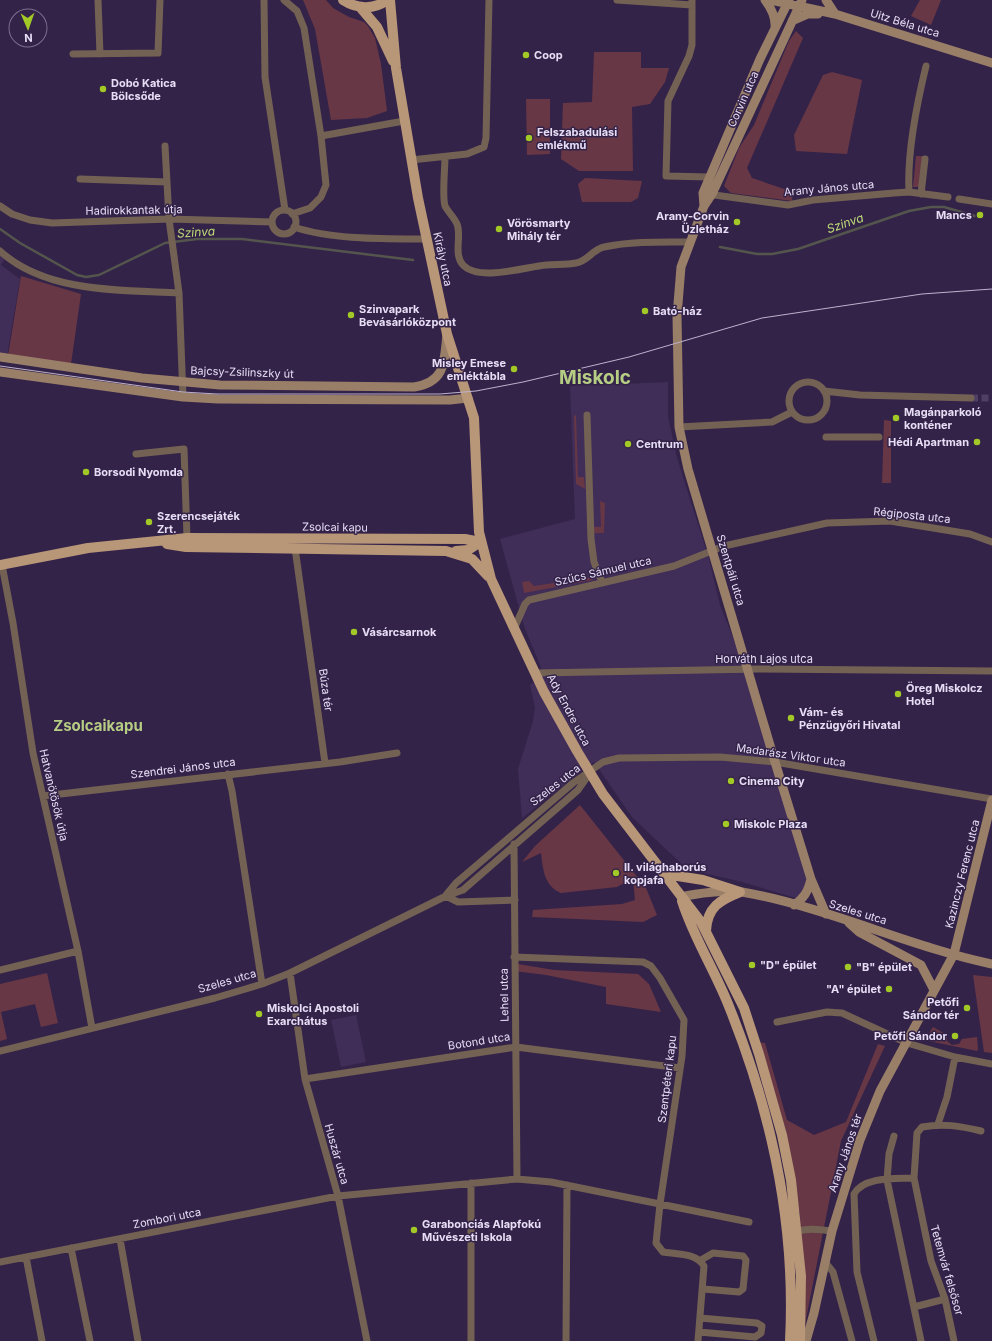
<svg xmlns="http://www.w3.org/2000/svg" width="992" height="1341" viewBox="0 0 992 1341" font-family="Inter,sans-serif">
<rect width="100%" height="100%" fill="#342349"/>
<path fill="#402d58" d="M 0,255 L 5,259 L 1,265 L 20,279 L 7,356 L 0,355 Z
M 668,382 L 668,417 L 677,458 L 709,559 L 720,605 L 744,666 L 811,890 L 796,898 L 742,882 L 687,869 L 632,817 L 594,762 L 522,818 L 518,769 L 533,721 L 535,707 L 530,685 L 544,675 L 524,626 L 500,539 L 575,519 L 570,386 Z
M 356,1015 L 366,1062 L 341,1067 L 331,1020 Z"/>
<path fill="#683745" d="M 303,0 L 326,0 L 333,8 L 349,17 L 364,22 L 368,26 L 375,38 L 381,64 L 387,111 L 367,118 L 331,120 L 315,29 Z
M 920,0 L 941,0 L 931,25 L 911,16 Z
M 796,31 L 803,38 L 747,168 L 752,178 L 793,192 L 792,201 L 731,193 L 724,186 L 739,148 L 754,125 L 789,41 Z
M 594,52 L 641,52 L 641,68 L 669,68 L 665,82 L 650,104 L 632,107 L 633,171 L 579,171 L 561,159 L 563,103 L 592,102 Z
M 832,72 L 862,80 L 847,154 L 796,151 L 794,135 L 823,75 Z
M 526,99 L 550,99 L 550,154 L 527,155 Z
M 916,156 L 923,156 L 921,187 L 913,187 Z
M 585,178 L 642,181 L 638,198 L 631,202 L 582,202 L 578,184 Z
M 21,276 L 81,294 L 71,364 L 8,356 Z
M 576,415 L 578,477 L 584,477 L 585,489 L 576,484 L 574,416 Z
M 884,420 L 891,421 L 891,483 L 882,483 Z
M 600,501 L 605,503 L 604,533 L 594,533 L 593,527 L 601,527 Z
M 593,577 L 593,580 L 524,593 L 522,582 L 529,581 L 534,586 Z
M 580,805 L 646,888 L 657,915 L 643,922 L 532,917 L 533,910 L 622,904 L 635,900 L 633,878 L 617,887 L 561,893 C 544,886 543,869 541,853 L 522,862 L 535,846 Z
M 518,964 L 554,970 L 638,974 L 649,984 L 661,1012 L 606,1004 L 606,987 L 546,975 L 514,971 Z
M 47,973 L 58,1023 L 41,1027 L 35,1004 L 1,1012 L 7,1039 L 0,1041 L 0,984 Z
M 973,975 L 992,977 L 992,1053 L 984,1052 Z
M 933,1027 L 947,1035 L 947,1041 L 952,1045 L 959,1044 L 962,1039 L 977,1037 L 978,1049 L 977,1051 L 929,1041 L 927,1037 Z
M 756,1042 L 765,1043 L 787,1120 L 814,1135 L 846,1122 L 878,1044 L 885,1046 L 841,1141 L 804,1329 L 800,1215 L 786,1131 Z"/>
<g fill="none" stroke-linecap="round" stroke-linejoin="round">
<path stroke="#54564d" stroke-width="2.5" d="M 0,229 L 20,243 L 77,275 L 86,277 L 99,275 L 165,243 L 197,239 L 242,239 L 413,260
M 720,247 L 757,254 L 772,254 L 798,249 L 909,211 L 931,207 L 944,207 L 975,216"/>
<path stroke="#4f3f63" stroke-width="7" stroke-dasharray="7 3.5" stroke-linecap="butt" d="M 971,398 L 992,398"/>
<path stroke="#736254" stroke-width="7" d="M 98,0 L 100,54
M 264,0 L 265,77 L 285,210
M 284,0 L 297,11 L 304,28 L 321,136 L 326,185 L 321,197 L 310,208 L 292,214
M 617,0 L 692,5
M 692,0 L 692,45 L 689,56 L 668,101 L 666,176 L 709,177 L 710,180
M 73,54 L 158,53 L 160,0
M 321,136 L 404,121
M 165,146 L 169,219 L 179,293 L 183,397
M 445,157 C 445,168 442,197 445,206 C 448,212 454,217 457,224 C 462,236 453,254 463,265 C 479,282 525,267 546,265 C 556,264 566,265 576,263 C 588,261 593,249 604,247 C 632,241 661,242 689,242
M 411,160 L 467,154 L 484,147 L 486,138 L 489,0
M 80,179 L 167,182
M 909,192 C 907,154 917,103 926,66
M 707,194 L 788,205 L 813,200 L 894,193 L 909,192 L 948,197
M 921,194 L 925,159
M 959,199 L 992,204
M 0,206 L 12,214 L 30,220 L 52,223 L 169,219 L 272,222
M272 222a12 12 0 1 1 24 0a12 12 0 1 1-24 0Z
M 294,227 C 332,240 387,239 427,239
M 0,251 C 46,293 121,290 179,293
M789 401a19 19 0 1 1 38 0a19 19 0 1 1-38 0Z
M 824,391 L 860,395 L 971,398
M 587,415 L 591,539 L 594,562 L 602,582
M 679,427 L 772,422 L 792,412
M 826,437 L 879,437
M 136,454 L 184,449 L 187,538
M 295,548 L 325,763
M 2,565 L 13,623 L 33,753 L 78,951 L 92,1028
M 514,629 L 525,604 L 529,600 L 674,566 L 724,546 L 827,523 L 890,521 L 970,534 L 992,542
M 535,673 L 759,669 L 992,671
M 228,774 L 232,791 L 262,984
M 43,796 L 340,762 L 397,753
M 514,844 L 517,1179
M 446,895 L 456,883 L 573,783 L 603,762 L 619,758 L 720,757 L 775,762 L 992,799
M 446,896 L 458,902 L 515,900
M 514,957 L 643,962 L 651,966 L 660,978 L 684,1020 L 682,1056 L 660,1204 L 656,1243 L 663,1252 C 677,1254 696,1253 704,1266 L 698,1341
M 0,970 L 78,951
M 290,973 L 305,1079 L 338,1196 L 367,1341
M 777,1022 L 827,1012 L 842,1013 L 907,1043 L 955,1057 L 992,1064
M 0,1051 L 215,998 L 262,984 L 290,973 L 446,896 L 463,890 L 578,790 L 590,773
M 305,1079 L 516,1047 L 680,1068
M 938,1124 L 947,1097 L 955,1057
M 894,1136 L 889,1154 L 887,1180 L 921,1341
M 471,1183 L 471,1341
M 793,1233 C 804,1227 821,1230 832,1231
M 120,1239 L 138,1341
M 71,1248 L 90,1341
M 26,1257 L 42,1341
M 701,1260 L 713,1253 L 743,1256 L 746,1260 L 743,1289 L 739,1292 L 703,1289
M 0,1262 L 338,1196 L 517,1179 L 551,1182 L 749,1222
M 825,1262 L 833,1272 L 852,1341
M 914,1307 L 945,1299
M 699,1332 L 755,1337 L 761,1333 L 762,1326 L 757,1323 L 700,1318
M 566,1341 L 567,1185
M 874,1341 L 857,1272 L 854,1194 C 864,1176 896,1179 914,1178
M 954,1341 L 945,1299 L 931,1261 L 914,1178 L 917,1133 L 922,1127 C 943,1123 960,1126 981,1131"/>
<path stroke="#9a7f68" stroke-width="9" d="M 765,0 C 772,9 776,17 775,28
M 771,0 L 835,14 L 992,63
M 802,0 L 712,194 L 704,206 L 681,267 L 677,316 L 679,427 L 688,469 L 775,762 L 811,879 L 826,914
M 826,0 L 835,14
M 792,21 L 808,14 L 818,14
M 704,206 L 703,193 L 760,59 L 789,0
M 0,357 L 142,378 L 220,385 L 414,387 C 446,382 444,362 447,334
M 0,372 L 183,397 L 218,399 L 450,400 L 468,398
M 681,897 C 698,893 725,890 742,892 C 827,907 907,946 992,964
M 794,905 C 804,898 808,892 811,879
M 849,923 L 859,932 L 921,965 L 934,990
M 806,1341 L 814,1313 L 832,1231 L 860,1140 L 880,1091 L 954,954 L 992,800"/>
<path stroke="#b89678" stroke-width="10" d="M 343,0 C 357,9 374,10 387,0
M 390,0 L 396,68 L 418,198 L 447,334 L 474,418 L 479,532 L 491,579 L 544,692 L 577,751 L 603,794 L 701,922 L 744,1008 L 759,1054 L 782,1135 L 791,1180 L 801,1276 L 800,1341
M 360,7 L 377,27 L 393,61
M 167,544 L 186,547 L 446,551 L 472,559 L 488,576
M 456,551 L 468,550 L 480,542
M 0,565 L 88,548 L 187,538 L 465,539 L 480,542
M 665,874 L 703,880 L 740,892
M 682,901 C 694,939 716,972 730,1009 C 772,1114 796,1227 790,1341
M 706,931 C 707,907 720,900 740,892"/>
<path stroke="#bdb2cd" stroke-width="1" d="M 0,366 L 183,392 L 217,394 L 440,394 L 476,391 L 523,382 L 629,357 L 762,318 L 922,294 L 992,289"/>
</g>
<g fill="#a3c926" stroke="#342349" stroke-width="1.5">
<circle cx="526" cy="55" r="4"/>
<circle cx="103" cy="89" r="4"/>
<circle cx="529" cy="138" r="4"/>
<circle cx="980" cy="215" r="4"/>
<circle cx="737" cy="222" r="4"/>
<circle cx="499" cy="229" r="4"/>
<circle cx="645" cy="311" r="4"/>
<circle cx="351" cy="315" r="4"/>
<circle cx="514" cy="369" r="4"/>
<circle cx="896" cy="418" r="4"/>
<circle cx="977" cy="442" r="4"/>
<circle cx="628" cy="444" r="4"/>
<circle cx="86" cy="472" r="4"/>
<circle cx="149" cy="522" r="4"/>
<circle cx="354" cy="632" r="4"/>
<circle cx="898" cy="694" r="4"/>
<circle cx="791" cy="718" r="4"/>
<circle cx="731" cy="781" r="4"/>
<circle cx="726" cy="824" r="4"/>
<circle cx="616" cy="873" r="4"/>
<circle cx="752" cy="965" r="4"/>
<circle cx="848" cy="967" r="4"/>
<circle cx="889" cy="989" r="4"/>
<circle cx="967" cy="1008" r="4"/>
<circle cx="259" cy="1014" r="4"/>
<circle cx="955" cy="1036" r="4"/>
<circle cx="414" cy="1230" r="4"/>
</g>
<g text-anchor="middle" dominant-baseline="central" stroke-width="3" stroke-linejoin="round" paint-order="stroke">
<g font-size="11" fill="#e7def6" stroke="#342349">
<text transform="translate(905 23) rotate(17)">Uitz Béla utca</text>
<text transform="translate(743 99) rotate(-66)">Corvin utca</text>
<text transform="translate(829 188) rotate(-5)">Arany János utca</text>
<text transform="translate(134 210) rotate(-1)">Hadirokkantak útja</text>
<text transform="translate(443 259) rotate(78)">Király utca</text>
<text transform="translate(242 372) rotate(2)">Bajcsy-Zsilinszky út</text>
<text transform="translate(912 515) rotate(6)">Régiposta utca</text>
<text transform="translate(335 527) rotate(1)">Zsolcai kapu</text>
<text transform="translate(731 570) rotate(73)">Szentpáli utca</text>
<text transform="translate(603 571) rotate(-13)">Szűcs Sámuel utca</text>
<text x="764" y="659">Horváth Lajos utca</text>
<text transform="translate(326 690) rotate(82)">Búza tér</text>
<text transform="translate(569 710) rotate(62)">Ady Endre utca</text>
<text transform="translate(791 755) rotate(8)">Madarász Viktor utca</text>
<text transform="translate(183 768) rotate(-7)">Szendrei János utca</text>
<text transform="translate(555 785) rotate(-38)">Szeles utca</text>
<text transform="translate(54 795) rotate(77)">Hatvanötösök útja</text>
<text transform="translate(962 874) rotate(-76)">Kazinczy Ferenc utca</text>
<text transform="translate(858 912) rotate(17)">Szeles utca</text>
<text transform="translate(227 981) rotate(-16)">Szeles utca</text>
<text transform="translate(504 995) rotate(-91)">Lehel utca</text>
<text transform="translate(479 1041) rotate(-9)">Botond utca</text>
<text transform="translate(667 1079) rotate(-83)">Szentpéteri kapu</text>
<text transform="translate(845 1153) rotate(-71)">Arany János tér</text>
<text transform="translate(337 1154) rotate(74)">Huszár utca</text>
<text transform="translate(167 1218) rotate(-11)">Zombori utca</text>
<text transform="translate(947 1270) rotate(74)">Tetemvár felsősor</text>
</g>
<g font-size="11" font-weight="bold" fill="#e7def6" stroke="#342349" text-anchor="start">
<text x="534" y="55">Coop</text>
<text x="111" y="83">Dobó Katica<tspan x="111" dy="13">Bölcsőde</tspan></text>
<text x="537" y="132">Felszabadulási<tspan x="537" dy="13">emlékmű</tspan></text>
<text x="972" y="215" text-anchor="end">Mancs</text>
<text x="729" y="216" text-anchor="end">Arany-Corvin<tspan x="729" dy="13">Üzletház</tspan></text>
<text x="507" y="223">Vörösmarty<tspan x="507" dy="13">Mihály tér</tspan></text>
<text x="359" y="309">Szinvapark<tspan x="359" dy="13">Bevásárlóközpont</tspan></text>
<text x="653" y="311">Bató-ház</text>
<text x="506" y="363" text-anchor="end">Misley Emese<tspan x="506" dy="13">emléktábla</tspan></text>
<text x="904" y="412">Magánparkoló<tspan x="904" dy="13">konténer</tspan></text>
<text x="969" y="442" text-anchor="end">Hédi Apartman</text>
<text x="636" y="444">Centrum</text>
<text x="94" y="472">Borsodi Nyomda</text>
<text x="157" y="516">Szerencsejáték<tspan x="157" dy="13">Zrt.</tspan></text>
<text x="362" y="632">Vásárcsarnok</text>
<text x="906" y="688">Öreg Miskolcz<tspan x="906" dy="13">Hotel</tspan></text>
<text x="799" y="712">Vám- és<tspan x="799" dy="13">Pénzügyőri Hivatal</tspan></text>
<text x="739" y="781">Cinema City</text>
<text x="734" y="824">Miskolc Plaza</text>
<text x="624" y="867">II. világhaborús<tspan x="624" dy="13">kopjafa</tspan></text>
<text x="760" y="965">"D" épület</text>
<text x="856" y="967">"B" épület</text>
<text x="881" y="989" text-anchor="end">"A" épület</text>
<text x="959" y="1002" text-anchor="end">Petőfi<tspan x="959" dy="13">Sándor tér</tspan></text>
<text x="267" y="1008">Miskolci Apostoli<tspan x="267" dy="13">Exarchátus</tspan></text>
<text x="947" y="1036" text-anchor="end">Petőfi Sándor</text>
<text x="422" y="1224">Garabonciás Alapfokú<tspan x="422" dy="13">Művészeti Iskola</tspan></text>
</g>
<g font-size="12" font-style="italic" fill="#bddb75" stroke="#342349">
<text transform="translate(845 223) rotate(-19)">Szinva</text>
<text transform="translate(196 232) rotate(-4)">Szinva</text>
</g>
<g font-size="15" font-weight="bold" fill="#b6cd84" stroke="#342349">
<text x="98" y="725">Zsolcaikapu</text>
</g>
<g font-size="19" font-weight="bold" fill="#b6cd84" stroke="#342349">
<text x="595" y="377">Miskolc</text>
</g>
</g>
<g transform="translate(28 28) rotate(178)"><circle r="19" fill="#342349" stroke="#7c6e8e"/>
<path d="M0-3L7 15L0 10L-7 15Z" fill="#a3c926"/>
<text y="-6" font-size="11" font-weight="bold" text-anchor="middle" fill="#e7def6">N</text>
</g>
</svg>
